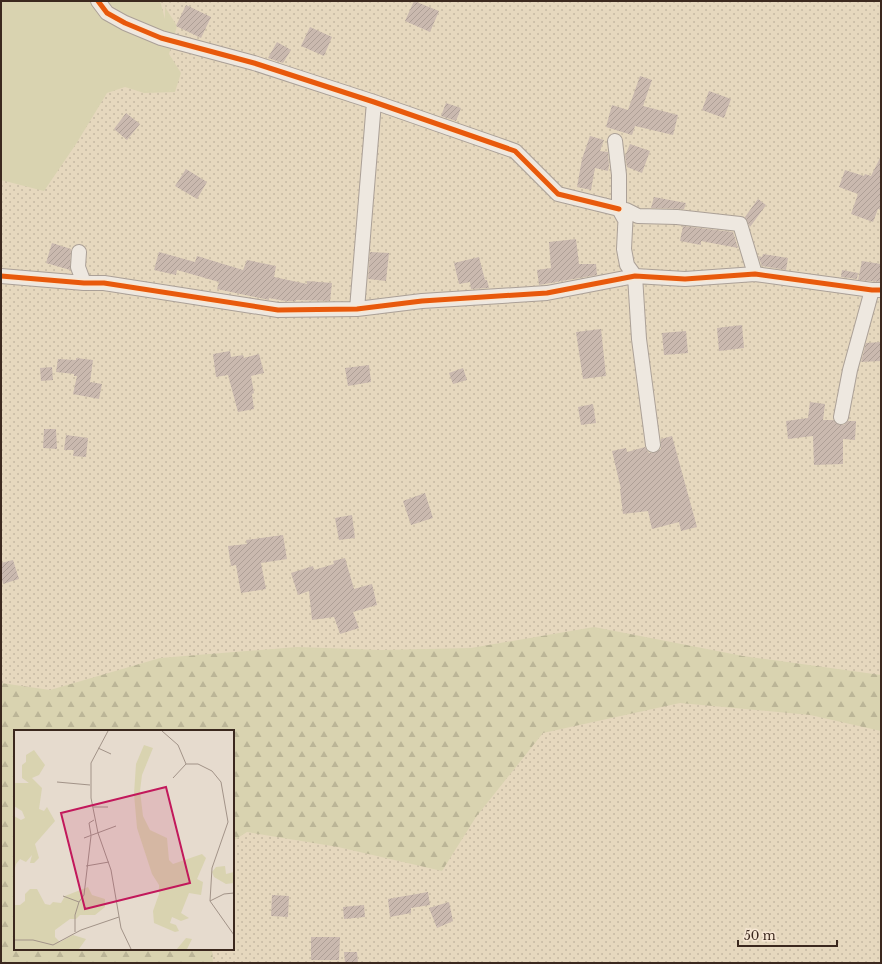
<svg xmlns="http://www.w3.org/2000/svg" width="882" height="964" viewBox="0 0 882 964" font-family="'Libre Baskerville',serif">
<defs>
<pattern id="farmland-dots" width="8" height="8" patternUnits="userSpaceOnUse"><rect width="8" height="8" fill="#e6d8be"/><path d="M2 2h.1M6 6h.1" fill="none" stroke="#c6b9a3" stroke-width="1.8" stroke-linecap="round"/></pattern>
<pattern id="forest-firs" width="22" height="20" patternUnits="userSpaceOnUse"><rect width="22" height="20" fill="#d9d3b0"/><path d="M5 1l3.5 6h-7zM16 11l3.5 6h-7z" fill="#bbb597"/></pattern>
<pattern id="building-hatch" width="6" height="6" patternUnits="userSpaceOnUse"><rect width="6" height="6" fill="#cab9af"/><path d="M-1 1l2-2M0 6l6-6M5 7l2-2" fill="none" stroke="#ae9f96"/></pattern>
</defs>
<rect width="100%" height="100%" fill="#e6dbce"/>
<path fill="url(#farmland-dots)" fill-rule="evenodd" d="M 1,1 L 881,1 L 881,963 L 1,963 ZM 15,731 L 233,731 L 233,949 L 15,949 Z"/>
<path fill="#d9d3b0" d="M 1,1 L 160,1 L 165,19 L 165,7 L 177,26 L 169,54 L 181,73 L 175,92 L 144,93 L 125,87 L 107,93 L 76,144 L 44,191 L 1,180 Z"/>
<path fill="url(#forest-firs)" d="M 594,627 L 743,656 L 881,675 L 881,731 L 810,715 L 680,703 L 543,733 L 476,817 L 442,871 L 338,847 L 247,832 L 233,841 L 233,731 L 15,731 L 15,949 L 212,949 L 213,963 L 1,963 L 1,683 L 50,690 L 160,658 L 297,647 L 381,650 L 471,648 Z"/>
<path fill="url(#building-hatch)" d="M 414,1 L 439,11 L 430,32 L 405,21 Z
M 186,5 L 211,17 L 201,38 L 176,26 Z
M 310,27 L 332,37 L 324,56 L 301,46 Z
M 277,42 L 291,50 L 283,63 L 268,58 Z
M 640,76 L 652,80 L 643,106 L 678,115 L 673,135 L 635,126 L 632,135 L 606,127 L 612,105 L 628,110 Z
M 709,91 L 731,99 L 724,118 L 702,110 Z
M 446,103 L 461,108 L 456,121 L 441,116 Z
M 126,113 L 140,124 L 127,140 L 114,129 Z
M 590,136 L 604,140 L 600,151 L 608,152 L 609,166 L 608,171 L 595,168 L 591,190 L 577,187 L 582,159 Z
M 630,144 L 650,151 L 642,173 L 627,167 L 625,156 Z
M 881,156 L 881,210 L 878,209 L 873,222 L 851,214 L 858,194 L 839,187 L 845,170 L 864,176 L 865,174 L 871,176 Z
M 186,169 L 207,182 L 197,199 L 175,186 Z
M 654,197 L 686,203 L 684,209 L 651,208 Z
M 758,199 L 766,205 L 750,227 L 745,217 Z
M 683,226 L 733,232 L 738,248 L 701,241 L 701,245 L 680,241 Z
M 576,239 L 579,264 L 596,264 L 597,275 L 539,285 L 537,270 L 551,268 L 549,242 Z
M 52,243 L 71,249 L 70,270 L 46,263 Z
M 159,252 L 195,262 L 197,256 L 243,270 L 247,260 L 276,266 L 274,277 L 307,284 L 307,281 L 332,283 L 330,301 L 296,300 L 296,301 L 285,301 L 269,298 L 269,300 L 217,289 L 219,282 L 177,270 L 176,275 L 154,270 Z
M 370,252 L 389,253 L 386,281 L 368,279 Z
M 763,254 L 788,258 L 786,270 L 762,266 L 758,256 L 762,257 Z
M 479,257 L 485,280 L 487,280 L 489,288 L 471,289 L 470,282 L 459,284 L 454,263 Z
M 862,261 L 881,264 L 881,282 L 858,280 Z
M 842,270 L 858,273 L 857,279 L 841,277 Z
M 742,325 L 744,348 L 719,351 L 717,328 Z
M 601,329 L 606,376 L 583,379 L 576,332 Z
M 686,331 L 688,353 L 664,355 L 662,333 Z
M 881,342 L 881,361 L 861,362 L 866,343 Z
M 230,351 L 231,357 L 243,355 L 244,358 L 259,354 L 264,373 L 251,376 L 254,393 L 252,394 L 254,409 L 238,412 L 228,375 L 216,377 L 213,354 Z
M 76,358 L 93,360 L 90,382 L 102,384 L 99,399 L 73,394 L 77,376 L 74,376 L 74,374 L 56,372 L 58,359 L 76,360 Z
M 369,365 L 371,382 L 348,386 L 345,368 Z
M 52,367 L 53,380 L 41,381 L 40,368 Z
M 463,368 L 467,380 L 453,384 L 449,373 Z
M 810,402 L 825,404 L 823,420 L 833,420 L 840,425 L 844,425 L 848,421 L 856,421 L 855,440 L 843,439 L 843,464 L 814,465 L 813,436 L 788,439 L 786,421 L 808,418 Z
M 593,404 L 596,423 L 581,425 L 578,407 Z
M 44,429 L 56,429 L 57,449 L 43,448 Z
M 66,435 L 88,438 L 86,457 L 73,456 L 74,450 L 64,450 Z
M 672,436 L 697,527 L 681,531 L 679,522 L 652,529 L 648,511 L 623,514 L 620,489 L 621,489 L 612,451 L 626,448 L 627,452 L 645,447 L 649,453 L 654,453 L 661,449 L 661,439 Z
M 425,493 L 433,518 L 411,525 L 403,501 Z
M 352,515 L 355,538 L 339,540 L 335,518 Z
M 283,535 L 287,559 L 261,563 L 266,589 L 241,593 L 236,565 L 231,566 L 228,546 L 247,544 L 246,540 Z
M 345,558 L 354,589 L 372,584 L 377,605 L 353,612 L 359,628 L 340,634 L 334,617 L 312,620 L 309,591 L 298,595 L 291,573 L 313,566 L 314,570 L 334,564 L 333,561 Z
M 13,560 L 19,579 L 3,584 L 1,576 L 1,563 Z
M 428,892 L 430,905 L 411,908 L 411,913 L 390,917 L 388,899 Z
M 272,895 L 289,896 L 288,917 L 271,916 Z
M 449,902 L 453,921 L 437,928 L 429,908 Z
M 364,905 L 365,917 L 344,919 L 343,907 Z
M 311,937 L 340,937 L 339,960 L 311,960 Z
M 344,952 L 357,952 L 358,963 L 345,963 Z"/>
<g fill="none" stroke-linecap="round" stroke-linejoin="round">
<defs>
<path id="minor" d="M 98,1 L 107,13 L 125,23 L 161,38 L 254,63 L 374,102 L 515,151 L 558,194 L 619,209
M 615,141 L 619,175 L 619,209 L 624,218 L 626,210 L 624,249 L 627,265 L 635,276 L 639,339 L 653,445
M 626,210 L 638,216 L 677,217 L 740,224 L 755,274
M 79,252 L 78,267 L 84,283
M 1,276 L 84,283 L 104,283 L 278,310 L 357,309 L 422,301 L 547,293 L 635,276 L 685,279 L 755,274 L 872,290 L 881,290
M 357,309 L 374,102
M 841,417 L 850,370 L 872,290"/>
</defs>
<use href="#minor" stroke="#aba097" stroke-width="16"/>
<use href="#minor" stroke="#eee8e0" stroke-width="14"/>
<defs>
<path id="cycleway" d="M 98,1 L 107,13 L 125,23 L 161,38 L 254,63 L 374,102 L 515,151 L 558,194 L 619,209
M 1,276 L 84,283 L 104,283 L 278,310 L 357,309 L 422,301 L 547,293 L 635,276 L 685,279 L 755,274 L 872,290 L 881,290"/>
</defs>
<use href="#cycleway" stroke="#f7e7d4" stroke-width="8"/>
<use href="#cycleway" stroke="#e8590c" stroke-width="5"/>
</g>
<g transform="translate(14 730)">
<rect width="220" height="220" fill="#e6dbce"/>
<path d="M 20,20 L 31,35 L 25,45 L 18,48 L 28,58 L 25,79 L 30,81 L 33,77 L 41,91 L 21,114 L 25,128 L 20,133 L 16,133 L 18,125 L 12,132 L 6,129 L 2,134 L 0,142 L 0,86 L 7,90 L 11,88 L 8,81 L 0,76 L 0,53 L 15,53 L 8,48 L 8,35 L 12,32 L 12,25 ZM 74,157 L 78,165 L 91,169 L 91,177 L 81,185 L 66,185 L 62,189 L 56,189 L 41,200 L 41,207 L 46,212 L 59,205 L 72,209 L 65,219 L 0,219 L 0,175 L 6,175 L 11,171 L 11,164 L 16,159 L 23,159 L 31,174 L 36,175 L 39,172 L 47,173 L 51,166 Z" fill="#d9d3b0"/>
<path d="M 130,15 L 139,18 L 128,45 L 126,61 L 129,86 L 136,100 L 153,108 L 155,130 L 159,134 L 188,124 L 192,128 L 183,149 L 189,152 L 187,165 L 175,163 L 167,183 L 175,188 L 167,191 L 158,187 L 156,193 L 162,195 L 165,201 L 161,202 L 140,193 L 139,181 L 145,164 L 145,155 L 138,144 L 123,98 L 120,64 L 122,34 ZM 211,136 L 212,144 L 220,142 L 220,153 L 212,154 L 200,147 L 198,142 L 202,137 ZM 172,208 L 178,209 L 173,219 L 163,219 Z" fill="#d9d3b0"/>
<path fill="none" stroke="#a29388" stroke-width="1" d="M 94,1 L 77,33 L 77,68 L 84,103 L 97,140 L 107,198 L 117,219M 148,1 L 164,15 L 172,34M 84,18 L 97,24M 159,48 L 172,34 L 184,34 L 198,41 L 207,52 L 214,92 L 198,138 L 196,171 L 220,205M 43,52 L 76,55M 79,77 L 94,77M 77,105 L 75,93 L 80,90M 70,108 L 102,96M 72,136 L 95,132M 49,166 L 65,172 L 61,185 L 61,202M 196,171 L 210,164 L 220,163M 65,172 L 70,165 L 77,106M 0,210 L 19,210 L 39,215 L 67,200 L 105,187"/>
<path fill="#c2185b" fill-opacity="0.15" stroke="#c2185b" stroke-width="2" d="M 152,57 L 176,153 L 71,179 L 47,83 Z"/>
<rect width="220" height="220" fill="none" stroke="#3b281e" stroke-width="2"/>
</g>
<rect width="882" height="964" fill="none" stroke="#3b281e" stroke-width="4"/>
<path d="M738 940v6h99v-6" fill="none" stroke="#3b281e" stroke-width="2"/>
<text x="744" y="940" font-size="12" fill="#3b281e" stroke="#f7e7d4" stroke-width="3" paint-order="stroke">50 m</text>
</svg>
